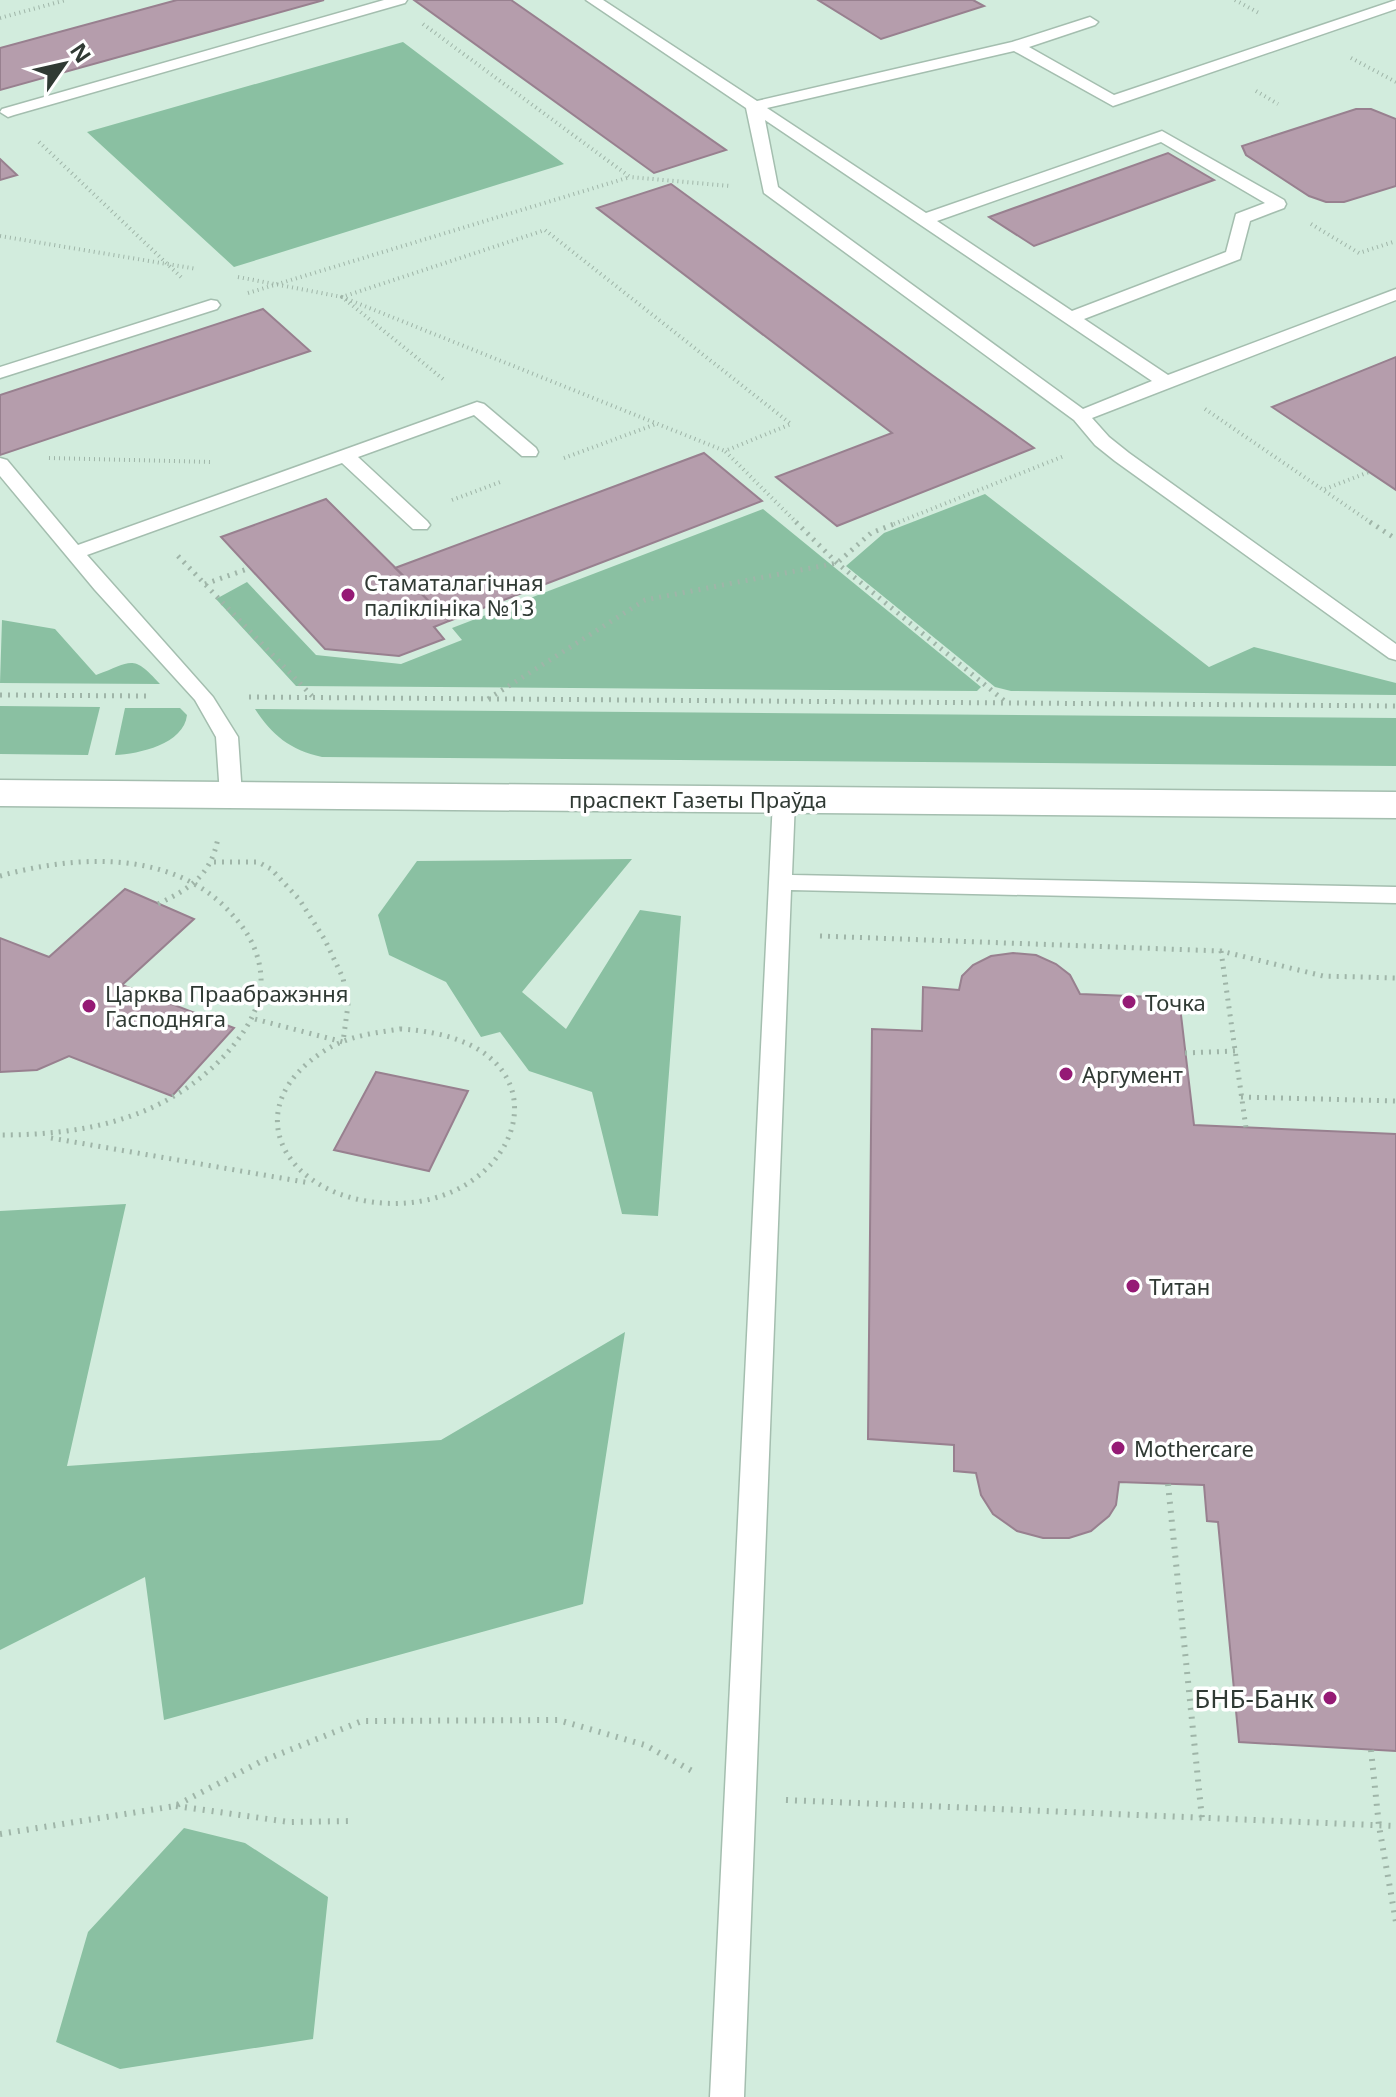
<svg xmlns="http://www.w3.org/2000/svg" width="1396" height="2097" viewBox="0 0 1396 2097" font-family="'Noto Sans',sans-serif">
<rect width="100%" height="100%" fill="#d2ecdd"/>
<path fill="#8ac0a2" d="M 403,42 L 564,164 L 234,267 L 87,132 Z
M 985,494 L 1209,667 L 1254,647 L 1396,683 L 1396,695 L 1011,691 L 995,687 L 846,566 L 884,533 Z
M 763,509 L 981,687 L 977,691 L 296,686 L 216,599 L 247,582 L 316,655 L 401,664 L 462,640 L 452,628 Z
M 2,620 L 55,629 L 96,675 C 132,662 132,653 160,684 L 0,683 Z
M 0,706 L 100,707 L 88,755 L 0,754 Z
M 125,708 L 180,708 L 187,715 C 184,744 139,754 115,755 Z
M 255,709 L 1396,718 L 1396,766 L 322,757 C 290,750 272,735 255,709 Z
M 632,859 L 522,992 L 566,1029 L 640,910 L 681,916 L 658,1216 L 622,1214 L 592,1092 L 529,1071 L 500,1032 L 481,1037 L 446,982 L 389,955 L 378,915 L 417,861 Z
M 126,1204 L 67,1466 L 441,1440 L 625,1332 L 583,1604 L 164,1720 L 145,1577 L 0,1650 L 0,1211 Z
M 184,1828 L 245,1843 L 328,1897 L 313,2039 L 120,2069 L 56,2042 L 88,1932 Z"/>
<path fill="#b59dac" stroke="#98808f" stroke-width="2" d="M 177,0 L 324,0 L 0,90 L 0,48 Z
M 414,0 L 511,0 L 726,150 L 654,173 Z
M 818,0 L 973,0 L 984,6 L 881,39 Z
M 1356,109 L 1371,109 L 1396,119 L 1396,186 L 1344,202 L 1326,202 L 1309,196 L 1246,155 L 1242,146 Z
M 1168,153 L 1214,180 L 1034,246 L 989,217 Z
M 0,159 L 17,175 L 0,180 Z
M 671,184 L 932,375 L 1034,448 L 837,526 L 776,477 L 892,433 L 597,208 Z
M 263,309 L 310,351 L 0,455 L 0,395 Z
M 1396,357 L 1396,490 L 1272,407 Z
M 704,453 L 762,501 L 449,621 L 395,568 Z
M 326,499 L 449,621 L 434,627 L 444,639 L 399,656 L 325,649 L 221,537 Z
M 125,889 L 194,919 L 122,985 L 234,1028 L 172,1096 L 69,1056 L 37,1070 L 0,1072 L 0,938 L 49,957 Z
M 1013,953 L 1036,955 L 1056,964 L 1070,975 L 1080,994 L 1179,998 L 1194,1125 L 1396,1134 L 1396,1751 L 1239,1742 L 1218,1522 L 1207,1521 L 1204,1485 L 1119,1482 L 1116,1505 L 1109,1516 L 1091,1531 L 1069,1538 L 1043,1538 L 1017,1531 L 993,1514 L 981,1495 L 976,1473 L 954,1471 L 954,1445 L 868,1439 L 872,1029 L 922,1031 L 923,987 L 959,990 L 962,976 L 973,965 L 991,956 Z
M 376,1072 L 468,1091 L 429,1171 L 334,1150 Z"/>
<g fill="none" stroke-linecap="round" stroke-linejoin="round">
<defs>
<path id="lane" d="M 384,0 L 407,0 L 405,3 L 14,115 L 8,117 L 0,112 L 2,109 Z
M 586,0 L 603,0 L 757,101 L 1012,42 L 1090,17 L 1098,22 L 1095,25 L 1029,47 L 1114,95 L 1396,0 L 1396,9 L 1113,106 L 1014,51 L 767,108 L 926,213 L 1162,131 L 1284,200 L 1286,204 L 1284,208 L 1250,221 L 1240,259 L 1084,319 L 1168,375 L 1396,289 L 1396,300 L 1092,418 L 1109,437 L 1129,453 L 1396,644 L 1396,660 L 1389,658 L 1115,461 L 1095,445 L 1074,420 L 764,193 L 746,108 ZM 765,120 L 1152,381 L 1083,409 L 778,187 ZM 1161,142 L 1265,203 L 1236,214 L 1226,252 L 1072,311 L 937,221 Z
M 211,300 L 217,301 L 220,305 L 217,309 L 0,378 L 0,367 Z
M 477,402 L 484,404 L 536,448 L 538,452 L 536,456 L 522,456 L 474,415 L 358,457 L 427,521 L 430,525 L 427,529 L 413,529 L 342,463 L 87,555 L 213,697 L 238,737 L 242,795 L 239,800 L 223,800 L 220,795 L 216,737 L 195,700 L 95,590 L 0,476 L 0,458 L 7,460 L 78,545 Z
M 784,793 L 792,795 L 795,800 L 792,875 L 1396,887 L 1396,903 L 791,890 L 744,2097 L 710,2097 L 773,800 L 776,795 Z"/>
<path id="secondary" d="M 0,780 L 1396,792 L 1396,818 L 0,806 Z"/>
</defs>
<use href="#lane" stroke="#a4beaf" stroke-width="3"/>
<use href="#secondary" stroke="#a4beaf" stroke-width="3"/>
<path stroke="#9fb5a8" stroke-width="4" stroke-dasharray="1 4" stroke-linecap="butt" d="M 1235,0 L 1259,13
M 0,18 L 66,0
M 423,24 L 630,177 L 730,186
M 1351,58 L 1396,82
M 1256,91 L 1278,104
M 39,142 L 182,278
M 1311,224 L 1359,253 L 1396,241
M 0,236 L 197,269
M 238,277 L 342,297 L 545,230 L 791,424 L 725,451 L 798,524
M 248,293 L 630,177
M 443,379 L 342,297 L 725,451
M 1205,409 L 1373,524
M 49,458 L 211,462
M 564,458 L 656,424
M 1325,489 L 1369,472
M 452,500 L 503,481
M 894,524 L 1064,456"/>
<path stroke="#9fb5a8" stroke-width="5" stroke-dasharray="2 6" stroke-linecap="butt" d="M 796,522 L 837,563 L 1007,703
M 1370,522 L 1396,539
M 178,556 L 312,696
M 205,584 L 250,568
M 0,695 L 147,696
M 249,697 L 1396,706
M 488,699 L 645,600 L 837,563 L 871,533 L 899,522
M 214,862 L 258,862 L 271,869 L 299,899 L 325,940 L 343,978 L 348,1005 L 343,1042 L 251,1018
M 0,876 C 79,854 179,849 236,919 C 252,937 262,960 261,985 C 259,1012 243,1035 226,1054 C 166,1119 85,1135 0,1135
M 158,904 C 191,888 211,875 218,838
M 820,936 L 1221,951 L 1323,976 L 1396,978
M 1221,951 L 1246,1128
M 400,1029 C 590,1039 519,1227 366,1201 C 279,1186 240,1105 324,1051 C 347,1036 374,1033 400,1029 Z
M 1185,1053 L 1235,1051
M 1241,1097 L 1396,1101
M 51,1138 L 310,1183"/>
<path stroke="#9fb5a8" stroke-width="6" stroke-dasharray="2 7" stroke-linecap="butt" d="M 1168,1484 L 1202,1819
M 1371,1750 L 1379,1826 L 1396,1922
M 786,1800 L 1396,1826
M 176,1806 L 289,1822 L 354,1821
M 0,1834 L 175,1806 L 262,1761 L 362,1721 L 558,1720 L 645,1745 L 694,1772"/>
<use href="#lane" fill="#fff" fill-rule="evenodd"/>
<use href="#secondary" fill="#fff" fill-rule="evenodd"/>
</g>
<g fill="#951a75" stroke="#fff" stroke-width="3">
<circle cx="348" cy="595" r="8"/>
<circle cx="1129" cy="1002" r="8"/>
<circle cx="89" cy="1006" r="8"/>
<circle cx="1066" cy="1074" r="8"/>
<circle cx="1133" cy="1286" r="8"/>
<circle cx="1118" cy="1448" r="8"/>
<circle cx="1330" cy="1698" r="8"/>
</g>
<g text-anchor="middle" dominant-baseline="central" stroke-width="7" stroke-linejoin="round" paint-order="stroke">
<g font-size="22" fill="#303a34" stroke="#fff" text-anchor="start">
<text x="364" y="582">Стаматалагічная<tspan x="364" dy="25">паліклініка №13</tspan></text>
<text x="105" y="993">Царква Праабражэння<tspan x="105" dy="25">Гасподняга</tspan></text>
<text x="1145" y="1002">Точка</text>
<text x="1082" y="1074">Аргумент</text>
<text x="1149" y="1286">Титан</text>
<text x="1134" y="1448">Mothercare</text>
</g>
<g font-size="22" fill="#303a34" stroke="#fff">
<text x="698" y="799">праспект Газеты Праўда</text>
</g>
<g font-size="26" fill="#303a34" stroke="#fff" text-anchor="end">
<text x="1314" y="1698">БНБ-Банк</text>
</g>
</g>
<g transform="translate(64 64) rotate(56)" stroke="#ffffff" stroke-width="6" paint-order="stroke">
<path d="M0-6L14 30L0 20L-14 30Z" fill="#303a34"/>
<text y="-12" font-size="22" font-weight="bold" text-anchor="middle" fill="#303a34">N</text>
</g>
</svg>
